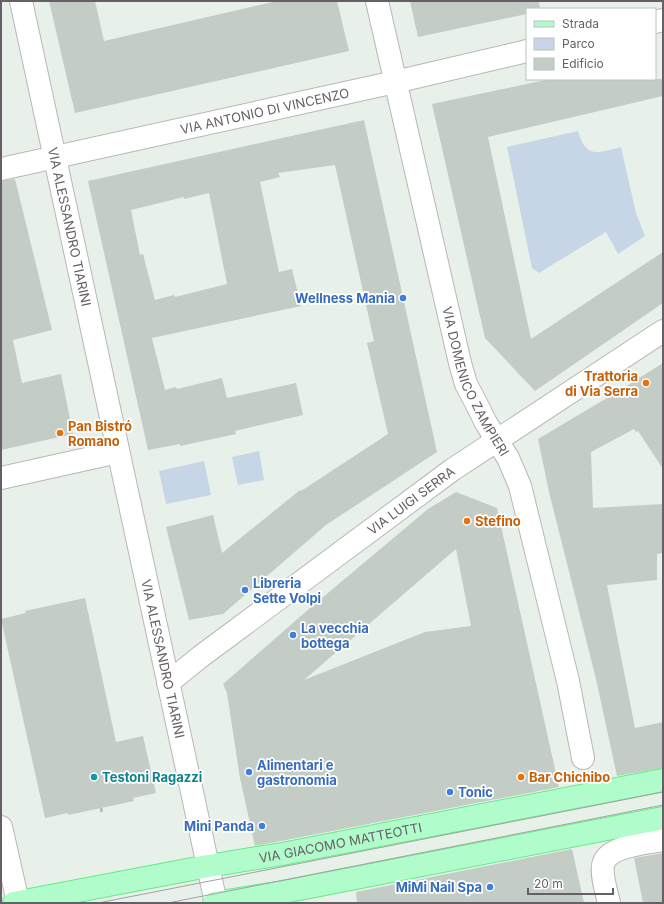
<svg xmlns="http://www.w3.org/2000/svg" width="664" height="904" viewBox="0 0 664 904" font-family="Inter,sans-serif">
<rect width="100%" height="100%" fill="#e8f0ea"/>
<path fill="#c6d6e6" d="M 578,131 C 586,159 598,153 621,147 L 636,213 L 645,236 L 618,254 L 606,232 L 539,273 L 532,268 L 507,147 Z
M 259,451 L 264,480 L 238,485 L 232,457 Z
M 204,461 L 211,495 L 166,504 L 159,471 Z"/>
<path fill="#c4ccc6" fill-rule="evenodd" d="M 49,1 L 95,1 L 104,41 L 277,1 L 337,1 L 349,51 L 75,113 Z
M 410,1 L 539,1 L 540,9 L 527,9 L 527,14 L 418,37 Z
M 550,79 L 663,79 L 663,96 L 488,137 L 531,339 L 663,252 L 663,303 L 535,391 L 485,338 L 432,104 Z
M 364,120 L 437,452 L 326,525 L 223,614 L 189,620 L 166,527 L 213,515 L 222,553 L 300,490 L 301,491 L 388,434 L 367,343 L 374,341 L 335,165 L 278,173 L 280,177 L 260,182 L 279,272 L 292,269 L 301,306 L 152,338 L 165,390 L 176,387 L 177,389 L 222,378 L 227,398 L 296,383 L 303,415 L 235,431 L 236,434 L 180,446 L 180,444 L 148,450 L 88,181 ZM 209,193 L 227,284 L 175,297 L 174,295 L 155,300 L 143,254 L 140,255 L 131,210 L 184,197 L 184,199 Z
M 15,179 L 52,330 L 13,340 L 22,383 L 61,374 L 73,434 L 1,450 L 1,181 Z
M 663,363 L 663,469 L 638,431 L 636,432 L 634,429 L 591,452 L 593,508 L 663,504 L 663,553 L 657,554 L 657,580 L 607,585 L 635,728 L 663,722 L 663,768 L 617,776 L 596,679 L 549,492 L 538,439 L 617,392 Z
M 456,492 L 497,508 L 559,787 L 255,846 L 240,778 L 227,693 L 223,684 L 310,608 L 428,509 ZM 456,549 L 471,626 L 425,632 L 304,680 Z
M 85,598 L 116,742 L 143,736 L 156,793 L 133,798 L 134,801 L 68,815 L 68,813 L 45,818 L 1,619 L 26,613 L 25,611 Z
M 572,849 L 584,903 L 357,903 L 356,892 Z
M 663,853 L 663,903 L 643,903 L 634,858 Z"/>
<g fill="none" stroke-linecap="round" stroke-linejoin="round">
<defs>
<g id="minor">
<path id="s1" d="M 21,1 L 216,903"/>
<path id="s2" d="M 377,1 L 460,363 L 466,384 L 475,401 L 486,423 L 508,458 L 520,486 L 568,681 L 583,758"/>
<path d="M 655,22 L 663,20"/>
<path id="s3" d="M 1,169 L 395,82 L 527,51"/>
<path d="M 1,478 L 118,452"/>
<path id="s4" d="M 168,683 L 200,657 L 452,470 L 663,331"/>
<path d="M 1,827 L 18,902"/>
<path d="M 609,903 C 607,893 601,876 603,866 C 605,846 647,843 663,840"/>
</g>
<g id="major">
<path id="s5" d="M 14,903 L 208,866 L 282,854 L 663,780"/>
<path d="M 214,903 L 284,892 L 663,818"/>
</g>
</defs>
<use href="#minor" stroke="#bbb5ba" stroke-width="24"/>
<use href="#major" stroke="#65ec83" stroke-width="24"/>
<path stroke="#a9b4d8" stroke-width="2.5" stroke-dasharray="4 2" stroke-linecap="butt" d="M 101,808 L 102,813"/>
<use href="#minor" stroke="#fff" stroke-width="22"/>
<use href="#major" stroke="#b1fccb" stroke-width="22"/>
<path stroke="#a4a1a4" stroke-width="1" d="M 98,903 L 663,792
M 168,903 L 663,805"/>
</g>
<g fill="#3f7fe0" stroke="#fff" stroke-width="1.5">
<circle cx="403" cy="298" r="4"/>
<circle cx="245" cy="590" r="4"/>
<circle cx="293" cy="635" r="4"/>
<circle cx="249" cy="772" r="4"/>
<circle cx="450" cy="792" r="4"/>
<circle cx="262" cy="826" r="4"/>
<circle cx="490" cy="887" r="4"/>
</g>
<g fill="#e8710a" stroke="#fff" stroke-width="1.5">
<circle cx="646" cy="383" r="4"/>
<circle cx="60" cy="433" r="4"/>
<circle cx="467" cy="521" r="4"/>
<circle cx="521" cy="777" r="4"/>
</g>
<circle fill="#0f9aa8" stroke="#fff" stroke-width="1.5" cx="94" cy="777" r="4"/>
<g text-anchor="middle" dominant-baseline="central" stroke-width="3.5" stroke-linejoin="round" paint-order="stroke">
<g font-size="13" fill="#675f67" stroke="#fff">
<text stroke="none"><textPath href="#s3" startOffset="270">VIA ANTONIO DI VINCENZO</textPath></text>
<text stroke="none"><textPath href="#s1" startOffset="231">VIA ALESSANDRO TIARINI</textPath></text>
<text stroke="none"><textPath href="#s2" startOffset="394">VIA DOMENICO ZAMPIERI</textPath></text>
<text stroke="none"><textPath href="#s4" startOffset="304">VIA LUIGI SERRA</textPath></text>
<text stroke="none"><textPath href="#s1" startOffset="673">VIA ALESSANDRO TIARINI</textPath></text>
<text stroke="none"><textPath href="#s5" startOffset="332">VIA GIACOMO MATTEOTTI</textPath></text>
</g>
<g font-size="13" font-weight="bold" fill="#366cbe" stroke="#fff" text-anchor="start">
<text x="395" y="298" text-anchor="end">Wellness Mania</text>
<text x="253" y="583">Libreria<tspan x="253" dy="15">Sette Volpi</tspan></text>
<text x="301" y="628">La vecchia<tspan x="301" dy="15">bottega</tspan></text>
<text x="257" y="765">Alimentari e<tspan x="257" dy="15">gastronomia</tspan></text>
<text x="458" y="792">Tonic</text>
<text x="254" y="826" text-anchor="end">Mini Panda</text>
<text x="482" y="887" text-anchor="end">MiMi Nail Spa</text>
</g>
<g font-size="13" font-weight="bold" fill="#c56008" stroke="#fff" text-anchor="start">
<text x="638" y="376" text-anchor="end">Trattoria<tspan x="638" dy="15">di Via Serra</tspan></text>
<text x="68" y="426">Pan Bistró<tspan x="68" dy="15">Romano</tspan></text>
<text x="475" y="521">Stefino</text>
<text x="529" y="777">Bar Chichibo</text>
</g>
<g font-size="13" font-weight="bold" fill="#0d838f" stroke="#fff" text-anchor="start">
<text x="102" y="777">Testoni Ragazzi</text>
</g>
</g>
<rect width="664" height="904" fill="none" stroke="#675f67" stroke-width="4"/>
<rect x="526" y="8" width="130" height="72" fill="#ffffff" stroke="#c2bfc2"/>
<rect x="534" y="21" width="20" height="6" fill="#b1fccb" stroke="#c2bfc2"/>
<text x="562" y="28" font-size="12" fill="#675f67">Strada</text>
<rect x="534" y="38" width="20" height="12" fill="#c6d6e6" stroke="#c2bfc2"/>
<text x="562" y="48" font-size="12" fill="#675f67">Parco</text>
<rect x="534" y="58" width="20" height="12" fill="#c4ccc6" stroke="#c2bfc2"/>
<text x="562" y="68" font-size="12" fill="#675f67">Edificio</text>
<path d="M528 888v6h85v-6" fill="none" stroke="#675f67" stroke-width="2"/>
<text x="534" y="888" font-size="12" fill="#675f67" stroke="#ffffff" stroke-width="3" paint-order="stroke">20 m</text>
</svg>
